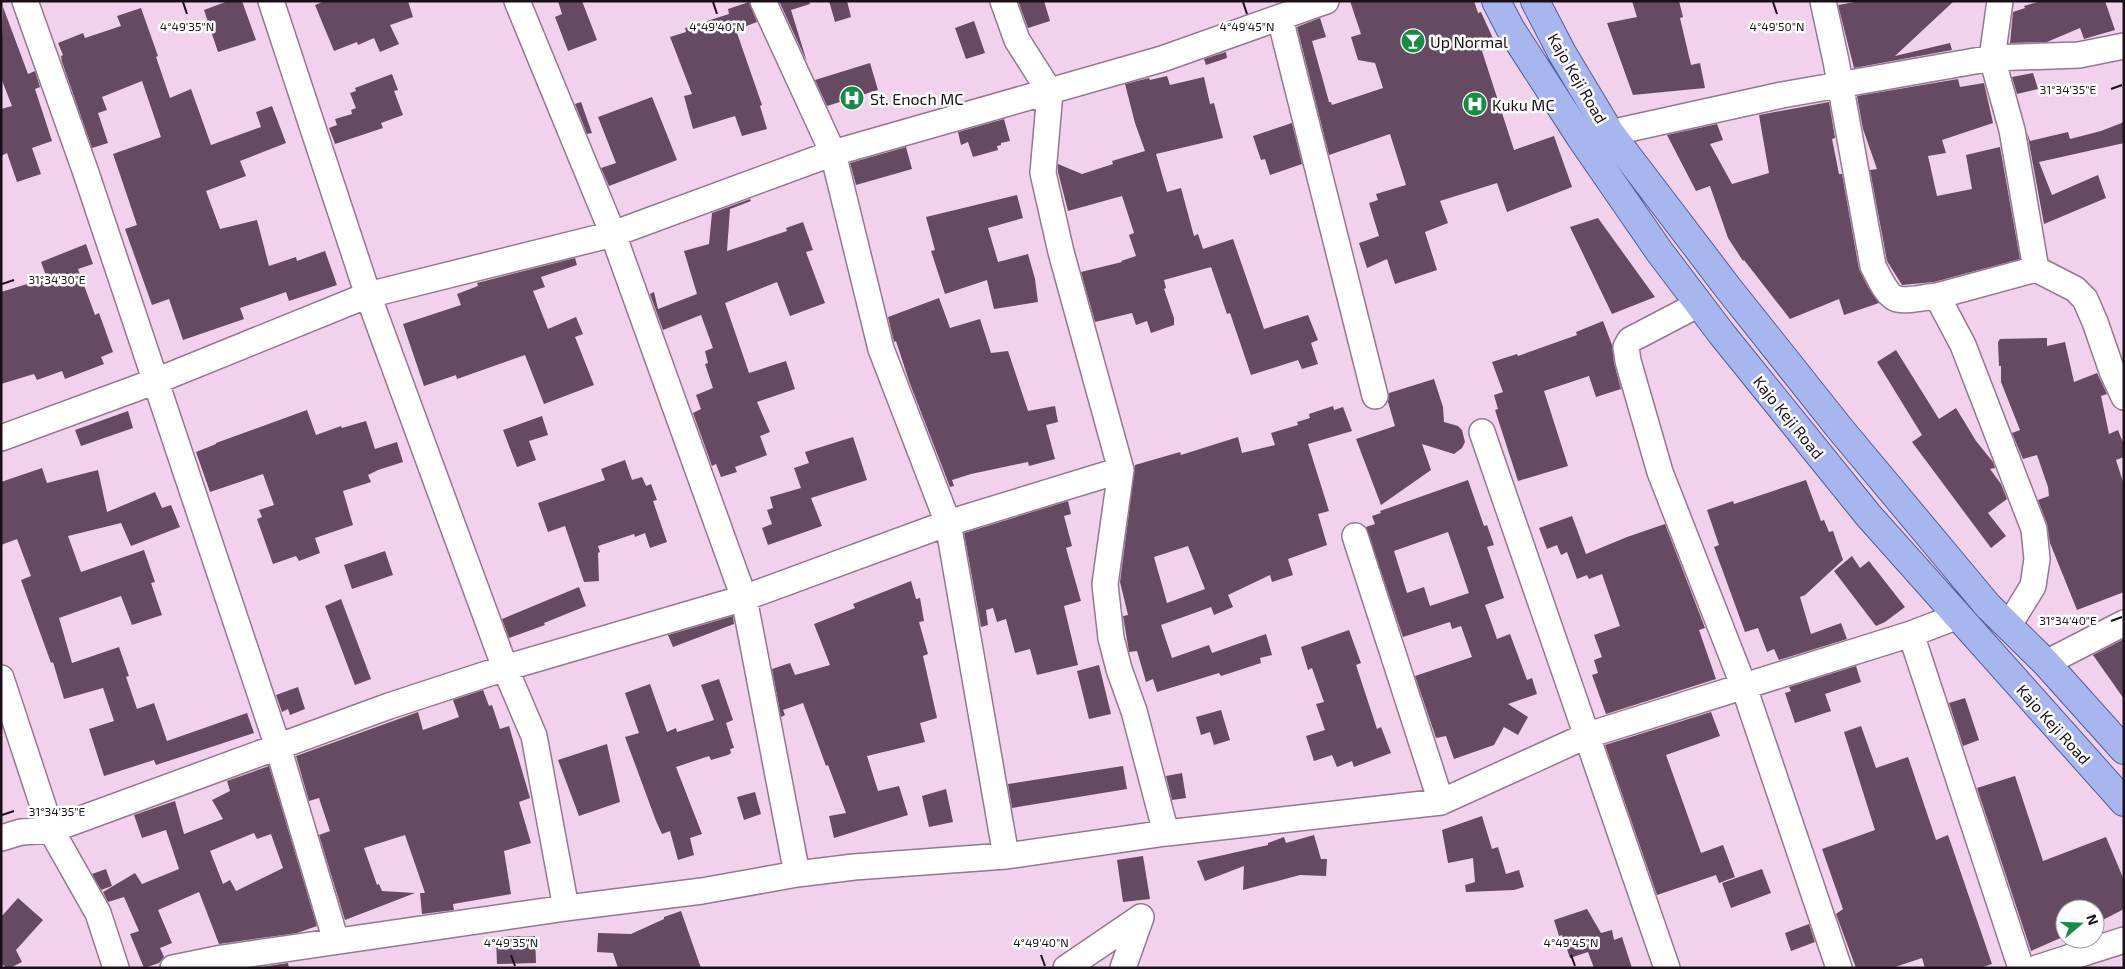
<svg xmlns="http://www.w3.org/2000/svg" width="2125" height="969" viewBox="0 0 2125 969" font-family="'Exo 2',sans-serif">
<rect width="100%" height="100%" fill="#f2d1ed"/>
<path fill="#664a62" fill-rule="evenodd" d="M 228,1 L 242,1 L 256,40 L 218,52 L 204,10 Z
M 325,1 L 408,1 L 413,17 L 390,25 L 399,44 L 380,52 L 374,38 L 358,45 L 357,42 L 334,51 L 315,5 Z
M 558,1 L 582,1 L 597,40 L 568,51 L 555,17 L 562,14 Z
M 779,1 L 809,1 L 810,4 L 791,10 L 807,62 Z
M 829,1 L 847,1 L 851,17 L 835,22 Z
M 1044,1 L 1050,21 L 1028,28 L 1018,1 Z
M 1350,1 L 1474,1 L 1478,13 L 1481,12 L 1496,45 L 1482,51 L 1514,150 L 1554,136 L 1572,187 L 1507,212 L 1497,183 L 1440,201 L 1448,223 L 1425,232 L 1437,270 L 1395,284 L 1387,259 L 1367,268 L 1359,243 L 1379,236 L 1369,203 L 1378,200 L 1376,194 L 1406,185 L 1390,134 L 1329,155 L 1297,27 L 1320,18 L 1326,37 L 1312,41 L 1329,102 L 1331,102 L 1332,105 L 1383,88 L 1375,63 L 1358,60 L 1351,37 L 1361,34 Z
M 1632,1 L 1679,1 L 1683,17 L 1680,18 L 1691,65 L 1700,63 L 1705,88 L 1633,95 L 1607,23 L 1637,17 Z
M 1861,1 L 1954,1 L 1895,56 L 1950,43 L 1952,50 L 1854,68 L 1838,5 Z
M 2041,1 L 2105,1 L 2115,30 L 2084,39 L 2080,28 L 2047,42 L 2010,43 L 2013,12 L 2025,8 L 2024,6 Z
M 749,2 L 757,22 L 736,30 L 762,105 L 760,106 L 767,129 L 742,136 L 735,116 L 693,129 L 684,96 L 692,94 L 670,37 L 686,32 L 685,28 L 729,14 L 728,9 Z
M 3,7 L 28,74 L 35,71 L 40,87 L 35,89 L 52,141 L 32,148 L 41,174 L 17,182 L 7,153 L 1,156 L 1,109 L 12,106 L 1,78 Z
M 141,8 L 158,56 L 156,57 L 170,98 L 191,89 L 211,145 L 261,127 L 256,112 L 272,106 L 286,143 L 240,161 L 246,176 L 206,191 L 220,229 L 257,220 L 269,266 L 296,257 L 297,261 L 325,251 L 337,285 L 289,301 L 286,292 L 240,308 L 244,319 L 183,340 L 169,299 L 152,305 L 125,229 L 137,225 L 113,154 L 161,137 L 142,81 L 102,97 L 107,110 L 98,113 L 108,143 L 92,148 L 62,62 L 61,56 L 63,55 L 58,43 L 83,33 L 85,38 L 121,26 L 117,16 Z
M 974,21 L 985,53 L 966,59 L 955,28 Z
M 1226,52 L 1227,58 L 1206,65 L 1204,59 Z
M 870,63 L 878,90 L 827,106 L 815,80 Z
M 2033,73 L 2038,89 L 2017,94 L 2012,77 Z
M 392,74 L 398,90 L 394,91 L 403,115 L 381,123 L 383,128 L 335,144 L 329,128 L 337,125 L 335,119 L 352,114 L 351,110 L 356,108 L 350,93 L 356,91 L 355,88 Z
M 1167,76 L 1170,85 L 1204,77 L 1210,104 L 1214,103 L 1223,138 L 1156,154 L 1167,192 L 1181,188 L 1194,236 L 1198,234 L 1203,249 L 1233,239 L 1264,329 L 1308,315 L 1318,340 L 1311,343 L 1318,364 L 1302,369 L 1298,360 L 1251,375 L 1230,313 L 1227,314 L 1211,267 L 1164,280 L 1166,288 L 1164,289 L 1174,318 L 1174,325 L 1151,333 L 1147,321 L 1136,325 L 1132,313 L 1095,322 L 1081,272 L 1122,262 L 1121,261 L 1136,256 L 1129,235 L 1134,233 L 1122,196 L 1068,211 L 1058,172 L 1058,164 L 1082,174 L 1113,164 L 1112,161 L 1145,151 L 1135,123 L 1125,84 L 1149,78 L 1150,80 Z
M 1958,79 L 1960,87 L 1984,83 L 1993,123 L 1942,140 L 1946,153 L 1928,156 L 1937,196 L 1972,189 L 1966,155 L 2000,147 L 2020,259 L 1934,282 L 1902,285 L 1887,261 L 1870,170 L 1877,169 L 1863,129 L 1857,96 Z
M 652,97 L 677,160 L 609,186 L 601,168 L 616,163 L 598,117 Z
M 581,102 L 592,133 L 587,134 L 575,104 Z
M 1829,102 L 1835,138 L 1832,139 L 1839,174 L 1842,174 L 1859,269 L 1868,287 L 1879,303 L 1844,315 L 1839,299 L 1790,319 L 1744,260 L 1743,261 L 1728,238 L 1710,186 L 1696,191 L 1667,135 L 1717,124 L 1723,140 L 1710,144 L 1732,184 L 1769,173 L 1759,115 Z
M 1004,119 L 1010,141 L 1001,143 L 1001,145 L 997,146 L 998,150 L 973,157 L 968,142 L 961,145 L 958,132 Z
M 2124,122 L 2124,143 L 2039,162 L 2052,195 L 2098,175 L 2106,198 L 2044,224 L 2027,132 L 2030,141 L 2068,132 L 2070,139 L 2101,131 Z
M 1292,123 L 1302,164 L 1270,175 L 1265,159 L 1261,160 L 1253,136 Z
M 906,147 L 912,169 L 856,185 L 850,163 Z
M 1017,195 L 1023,218 L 988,228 L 998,262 L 1028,254 L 1035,279 L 1038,302 L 994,309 L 987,280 L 945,294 L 931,251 L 935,250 L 926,217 Z
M 750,199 L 751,201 L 730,209 L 727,251 L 787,231 L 786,228 L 803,222 L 813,250 L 806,252 L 825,303 L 790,316 L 777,282 L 725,303 L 749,373 L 786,361 L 795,389 L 757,402 L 770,432 L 760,436 L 767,455 L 735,467 L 737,472 L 721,477 L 716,464 L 712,466 L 693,413 L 701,409 L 696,395 L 713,388 L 705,364 L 708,363 L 705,351 L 713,348 L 701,315 L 663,330 L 650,294 L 654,292 L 658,309 L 697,294 L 684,251 L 709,244 L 712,213 Z
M 1598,218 L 1655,297 L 1612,314 L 1570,227 Z
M 86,244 L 93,264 L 78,269 L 95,315 L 99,313 L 113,352 L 101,357 L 104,364 L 65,379 L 62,371 L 37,380 L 34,374 L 1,384 L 1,292 L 47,278 L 41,262 Z
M 575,258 L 577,265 L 541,277 L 545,287 L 533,291 L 548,329 L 576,317 L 583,334 L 575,337 L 594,385 L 544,404 L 525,355 L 457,379 L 456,375 L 424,386 L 403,324 L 461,305 L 457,294 L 478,286 L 477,283 Z
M 939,298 L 950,328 L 980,319 L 991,353 L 1008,351 L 1028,411 L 1055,406 L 1058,422 L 1046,425 L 1055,459 L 1029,466 L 1028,462 L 971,474 L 952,480 L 954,486 L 950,487 L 909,381 L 896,341 L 894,342 L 888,317 Z
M 1603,321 L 1612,345 L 1614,363 L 1621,389 L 1596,397 L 1589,376 L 1544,391 L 1568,466 L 1518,481 L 1495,410 L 1498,409 L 1494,395 L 1503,392 L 1492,362 L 1517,354 L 1518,356 L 1577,335 L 1576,332 Z
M 2047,338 L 2047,346 L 2065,342 L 2074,382 L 2097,373 L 2107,394 L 2101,396 L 2109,434 L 2118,430 L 2124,445 L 2124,457 L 2116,460 L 2124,485 L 2124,592 L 2077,610 L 2050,543 L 2047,524 L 2038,500 L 2049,496 L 2048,487 L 2037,455 L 2023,459 L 2012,433 L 2020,430 L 2001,382 L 2001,366 L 1999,366 L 1998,342 L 2000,339 Z
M 1896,350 L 1939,419 L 1956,408 L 1976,441 L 1993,462 L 1995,468 L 1990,469 L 2001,484 L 2007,499 L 1988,513 L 2006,536 L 1991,548 L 1912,442 L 1922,435 L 1877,362 Z
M 1434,379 L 1443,407 L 1444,422 L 1458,426 L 1462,430 L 1465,442 L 1462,448 L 1454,454 L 1422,444 L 1431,470 L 1381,505 L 1356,439 L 1395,426 L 1388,402 L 1389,393 Z
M 1333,406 L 1334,410 L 1343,407 L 1352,431 L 1308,444 L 1329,511 L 1318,514 L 1327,545 L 1288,559 L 1293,575 L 1272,582 L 1270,575 L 1228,595 L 1233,607 L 1214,615 L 1211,607 L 1161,625 L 1172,658 L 1209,645 L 1212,653 L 1266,634 L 1272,655 L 1260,658 L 1261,663 L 1221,676 L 1219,673 L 1157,692 L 1153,679 L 1146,682 L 1137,651 L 1129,652 L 1123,616 L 1128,615 L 1120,582 L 1135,465 L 1180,452 L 1181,455 L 1238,437 L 1242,453 L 1275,445 L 1271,433 L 1298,425 L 1297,422 L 1310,418 L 1309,414 ZM 1188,546 L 1205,589 L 1167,603 L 1154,557 Z
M 307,410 L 316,435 L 341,426 L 342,428 L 366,421 L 375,449 L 397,442 L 403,462 L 378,470 L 368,475 L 371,482 L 343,491 L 353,525 L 315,538 L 320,553 L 299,561 L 296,556 L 273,564 L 257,519 L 262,517 L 259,510 L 274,505 L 263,474 L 210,492 L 196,452 L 216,444 L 216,443 Z
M 128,411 L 133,428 L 81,446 L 75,430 Z
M 542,416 L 548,435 L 529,441 L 536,460 L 517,467 L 503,430 Z
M 853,437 L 867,480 L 811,498 L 822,526 L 768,545 L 762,528 L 772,524 L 767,510 L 773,508 L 770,497 L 801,488 L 794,468 L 809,463 L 805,452 Z
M 625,460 L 632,480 L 642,477 L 646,486 L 651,484 L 657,500 L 653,501 L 667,542 L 650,548 L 645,533 L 635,537 L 634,534 L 598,546 L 600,552 L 598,553 L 599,581 L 584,582 L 565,526 L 548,532 L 538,503 L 605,480 L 601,469 Z
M 42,468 L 47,483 L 98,470 L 107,512 L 155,492 L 162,508 L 171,505 L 180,527 L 131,546 L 121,523 L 68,536 L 81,572 L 144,550 L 155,582 L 151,583 L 162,615 L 132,625 L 121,596 L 59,618 L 72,663 L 119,647 L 129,676 L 126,677 L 137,709 L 154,703 L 167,741 L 247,713 L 254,733 L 156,765 L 154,760 L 104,776 L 89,729 L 114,721 L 103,688 L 64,699 L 53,662 L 51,663 L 21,580 L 31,576 L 17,539 L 1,545 L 1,482 Z
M 1468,480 L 1484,526 L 1487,525 L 1494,545 L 1487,547 L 1504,598 L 1485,605 L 1497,639 L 1510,634 L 1527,680 L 1532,678 L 1537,694 L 1508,704 L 1528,717 L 1518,735 L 1504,727 L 1494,745 L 1454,759 L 1446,736 L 1436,738 L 1415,676 L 1472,657 L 1461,626 L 1452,629 L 1450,622 L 1403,637 L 1366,527 L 1375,524 L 1372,516 L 1381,513 L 1380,511 ZM 1448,532 L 1469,593 L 1430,606 L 1424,587 L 1407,593 L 1394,551 Z
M 1806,480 L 1821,521 L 1824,520 L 1829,532 L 1833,531 L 1843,560 L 1805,595 L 1800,597 L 1811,634 L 1841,623 L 1847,639 L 1779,660 L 1774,649 L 1767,652 L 1758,628 L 1745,632 L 1714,547 L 1719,545 L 1707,510 L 1733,501 L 1734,504 Z
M 1068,501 L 1071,514 L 1064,516 L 1072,546 L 1066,548 L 1081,601 L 1064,606 L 1078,665 L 1037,675 L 1030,649 L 1015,653 L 1006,619 L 997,622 L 993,608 L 986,610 L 988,625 L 981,627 L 964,533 Z
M 1572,516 L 1586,554 L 1627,537 L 1665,524 L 1705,628 L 1699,630 L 1716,679 L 1606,714 L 1592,675 L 1598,673 L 1594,660 L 1602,657 L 1594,635 L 1620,626 L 1602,574 L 1589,579 L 1587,575 L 1577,579 L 1567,552 L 1561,555 L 1557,545 L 1547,549 L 1539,528 Z
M 385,551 L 393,575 L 352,589 L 344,565 Z
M 1852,556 L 1860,568 L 1869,561 L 1905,607 L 1885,622 L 1876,626 L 1834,571 Z
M 911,581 L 916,599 L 920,598 L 924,621 L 919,622 L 928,654 L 923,656 L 937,718 L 920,723 L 925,742 L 867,756 L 878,791 L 899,786 L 908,815 L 834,838 L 829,816 L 846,813 L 828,765 L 826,766 L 803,703 L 783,710 L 785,715 L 781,717 L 772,669 L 790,663 L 795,675 L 830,665 L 814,624 L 855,608 L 853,604 Z
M 579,587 L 586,606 L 544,623 L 545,625 L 509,638 L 502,619 Z
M 341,599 L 371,679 L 355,685 L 325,606 Z
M 733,616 L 734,624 L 673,647 L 668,635 Z
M 1349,630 L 1361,663 L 1356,665 L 1377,729 L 1381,727 L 1391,753 L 1354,767 L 1352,761 L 1337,767 L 1332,755 L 1314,761 L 1306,736 L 1325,730 L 1316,704 L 1324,702 L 1312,668 L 1308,670 L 1301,647 Z
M 2124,639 L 2124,699 L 2093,655 Z
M 1099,665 L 1111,714 L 1089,719 L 1077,671 Z
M 1856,666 L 1861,682 L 1825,694 L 1831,711 L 1795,723 L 1785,693 L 1791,691 L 1789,687 Z
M 719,679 L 733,720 L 726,723 L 734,748 L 730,749 L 731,753 L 728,755 L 711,760 L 709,756 L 676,767 L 702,834 L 690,838 L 694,855 L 678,860 L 670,831 L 662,834 L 656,821 L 625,737 L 639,733 L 625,693 L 650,684 L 667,732 L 676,728 L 677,732 L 714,720 L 701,685 Z
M 298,687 L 305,709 L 290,715 L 288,709 L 282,712 L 276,695 Z
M 483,690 L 489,706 L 492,705 L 500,729 L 509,726 L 530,798 L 519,802 L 531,843 L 504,851 L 511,894 L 453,904 L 454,910 L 422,914 L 420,893 L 425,893 L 405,835 L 364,848 L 377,885 L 379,884 L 382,891 L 415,893 L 345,920 L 319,835 L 330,831 L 319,798 L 309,801 L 296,756 L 418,712 L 423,730 L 459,717 L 453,700 Z
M 1965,698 L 1979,740 L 1963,746 L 1949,703 Z
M 1221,710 L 1230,740 L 1214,745 L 1210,732 L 1201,735 L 1196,717 Z
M 1711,712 L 1720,736 L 1666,755 L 1701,853 L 1723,845 L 1735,877 L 1719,883 L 1716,875 L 1657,895 L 1605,745 Z
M 1861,726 L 1876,768 L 1908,757 L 1936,840 L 1948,835 L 1992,964 L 1980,968 L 1925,968 L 1922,958 L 1892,968 L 1856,968 L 1836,914 L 1843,909 L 1822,849 L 1875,830 L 1844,732 Z
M 607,744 L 620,802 L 579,816 L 558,760 Z
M 269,766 L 317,926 L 297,933 L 219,944 L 199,892 L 158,910 L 172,943 L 160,948 L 164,957 L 159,963 L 144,968 L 130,934 L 139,931 L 124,897 L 108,902 L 103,892 L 135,873 L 142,884 L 179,869 L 166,830 L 142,838 L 134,815 L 175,801 L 184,834 L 223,819 L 212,800 L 230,791 L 227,781 ZM 254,833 L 257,839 L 271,834 L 283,868 L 236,891 L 230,880 L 223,884 L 210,851 Z
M 1123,766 L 1127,789 L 1012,808 L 1008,784 Z
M 1182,773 L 1186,798 L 1172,800 L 1166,776 Z
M 2015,776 L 2043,861 L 2106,837 L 2124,880 L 2124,909 L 2095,924 L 2095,909 L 2065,909 L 2065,936 L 2031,951 L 1977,788 Z
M 946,789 L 953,822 L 929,827 L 922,796 Z
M 755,792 L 761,814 L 744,820 L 737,797 Z
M 1482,816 L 1492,849 L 1498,847 L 1506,874 L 1519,870 L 1524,887 L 1514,890 L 1466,892 L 1465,885 L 1475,882 L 1473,858 L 1448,863 L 1442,830 Z
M 1314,835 L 1321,859 L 1327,859 L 1326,876 L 1300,875 L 1243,890 L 1244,866 L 1205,881 L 1197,861 L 1268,845 L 1268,843 L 1284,837 L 1286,843 Z
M 1143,856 L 1150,899 L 1123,902 L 1117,860 Z
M 106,869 L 112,886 L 101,890 L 92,874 Z
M 1762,869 L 1771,893 L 1731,908 L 1722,883 Z
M 18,898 L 43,920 L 16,950 L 22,962 L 10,968 L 5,968 L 4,965 L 1,967 L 1,917 Z
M 1587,909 L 1601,933 L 1612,930 L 1614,940 L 1622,937 L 1632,968 L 1594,968 L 1588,952 L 1570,958 L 1562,935 L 1559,936 L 1554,920 Z
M 681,911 L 701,968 L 618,968 L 613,953 L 597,952 L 598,933 L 631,934 L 664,919 L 664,917 Z
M 1809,924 L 1815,942 L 1791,951 L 1785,933 Z
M 510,936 L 535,936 L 536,963 L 497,964 L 496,938 Z
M 288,963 L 289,968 L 255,968 Z"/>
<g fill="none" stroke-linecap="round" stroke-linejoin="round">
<defs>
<path id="minor" d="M 25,1 L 85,170 L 278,747 L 336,941
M 271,1 L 368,295 L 505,668 L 534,736 L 566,908
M 517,1 L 613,234 L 744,598 L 797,874
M 763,1 L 833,153 L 881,349 L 948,523 L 1006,856
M 1003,1 L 1017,40 L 1050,92 L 1043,173 L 1061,252 L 1121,470 L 1105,584 L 1111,638 L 1119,669 L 1134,711 L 1166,833
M 1823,1 L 1836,61 L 1873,266 C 1894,308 1893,301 1937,296 L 1963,345 L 2034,529 L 2037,559 L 2033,586 L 2009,625
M 2000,1 L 1992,58 L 2012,130 L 2036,269 L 2075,289 L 2085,299 L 2095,322 L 2112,371 L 2124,397
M 1280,18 L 1375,396
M 1610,133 L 1782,95 L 1992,58 L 2079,55 L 2124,46
M 1937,296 L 2036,269
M 1699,304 L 1630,340 L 1626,347 L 1628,361 L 1660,472 L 1744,687 L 1839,968
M 1482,432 L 1667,968
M 1,438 L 156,381 L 368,295 L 613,234 L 833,153 L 1162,59 L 1326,1
M 1355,536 L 1441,802
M 1911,634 L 2021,968
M 2046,663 L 2124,623
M 1,678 L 51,830 L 98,913 L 116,968
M 1,838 L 21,832 L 51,830 L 389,706 L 505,668 L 744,598 L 948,523 L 1121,470
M 173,968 L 222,958 L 566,908 L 702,891 L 797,874 L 854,867 L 1006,856 L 1166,833 L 1441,802 L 1588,735 L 1911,634 L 1958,616
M 1066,968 L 1141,917
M 1123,968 L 1141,917
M 2037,968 L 2124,940"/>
<path id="major" d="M 1496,1 L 1510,28 L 1581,138 L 1659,251 L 1721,333 L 1868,515 L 2124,802
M 1535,1 L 1562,53 L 1610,133 L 1728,288 L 1841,430 L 1988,606 L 2046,663 L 2124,750"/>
</defs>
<use href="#minor" stroke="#957791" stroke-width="28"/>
<use href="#major" stroke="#505c9d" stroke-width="30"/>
<use href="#minor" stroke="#fff" stroke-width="25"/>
<use href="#major" stroke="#a7b6ef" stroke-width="28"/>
</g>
<path fill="none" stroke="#1a0f19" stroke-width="2" d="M 183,2 L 187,14M 713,2 L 717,14M 1243,2 L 1247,14M 1773,2 L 1777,14M 2111,89 L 2122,85M 2,284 L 14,280M 2111,621 L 2122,617M 2,815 L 14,811M 511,955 L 515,966M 1041,955 L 1045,966M 1571,955 L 1575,966"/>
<defs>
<symbol id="bar-disc" viewBox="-11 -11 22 22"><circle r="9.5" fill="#168c46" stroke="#fefefe"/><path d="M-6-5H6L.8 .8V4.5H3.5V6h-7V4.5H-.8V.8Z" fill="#fff"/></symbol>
<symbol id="hospital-disc" viewBox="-11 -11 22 22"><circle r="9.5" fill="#168c46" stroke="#fefefe"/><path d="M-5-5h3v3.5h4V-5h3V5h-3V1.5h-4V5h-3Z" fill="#fff"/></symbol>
</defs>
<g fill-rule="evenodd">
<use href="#bar-disc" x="1399" y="27" width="28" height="28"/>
<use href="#hospital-disc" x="838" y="84" width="28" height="28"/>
<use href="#hospital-disc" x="1461" y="90" width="28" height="28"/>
</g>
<g text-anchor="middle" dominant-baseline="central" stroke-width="5" stroke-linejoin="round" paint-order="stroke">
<g font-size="16" fill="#1a0f19" stroke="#fefefe" text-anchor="start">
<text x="1430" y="41">Up Normal</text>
<text x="870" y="98">St. Enoch MC</text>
<text x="1492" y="104">Kuku MC</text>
</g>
<g font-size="16" fill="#1a0f19" stroke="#fefefe">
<text transform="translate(1578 78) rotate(60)">Kajo Keji Road</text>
<text transform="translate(1789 417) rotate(51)">Kajo Keji Road</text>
<text transform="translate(2054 724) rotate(48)">Kajo Keji Road</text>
</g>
</g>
<g font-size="12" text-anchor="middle" fill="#1a0f19" stroke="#fefefe" stroke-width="5" stroke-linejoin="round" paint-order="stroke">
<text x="717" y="31">4°49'40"N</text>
<text x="1247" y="31">4°49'45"N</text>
<text x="187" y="31">4°49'35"N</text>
<text x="1777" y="31">4°49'50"N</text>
<text x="2068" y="94">31°34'35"E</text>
<text x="57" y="284">31°34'30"E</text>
<text x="2068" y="625">31°34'40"E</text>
<text x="57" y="816">31°34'35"E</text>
<text x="511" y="947">4°49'35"N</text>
<text x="1041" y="947">4°49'40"N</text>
<text x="1571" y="947">4°49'45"N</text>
</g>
<rect width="2125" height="969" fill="none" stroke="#1a0f19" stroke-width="5"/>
<g transform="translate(2080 924) rotate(71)"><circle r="24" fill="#fefefe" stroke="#a39ea2"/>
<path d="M0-4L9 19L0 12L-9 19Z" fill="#168c46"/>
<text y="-8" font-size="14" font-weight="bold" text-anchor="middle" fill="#1a0f19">N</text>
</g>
</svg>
